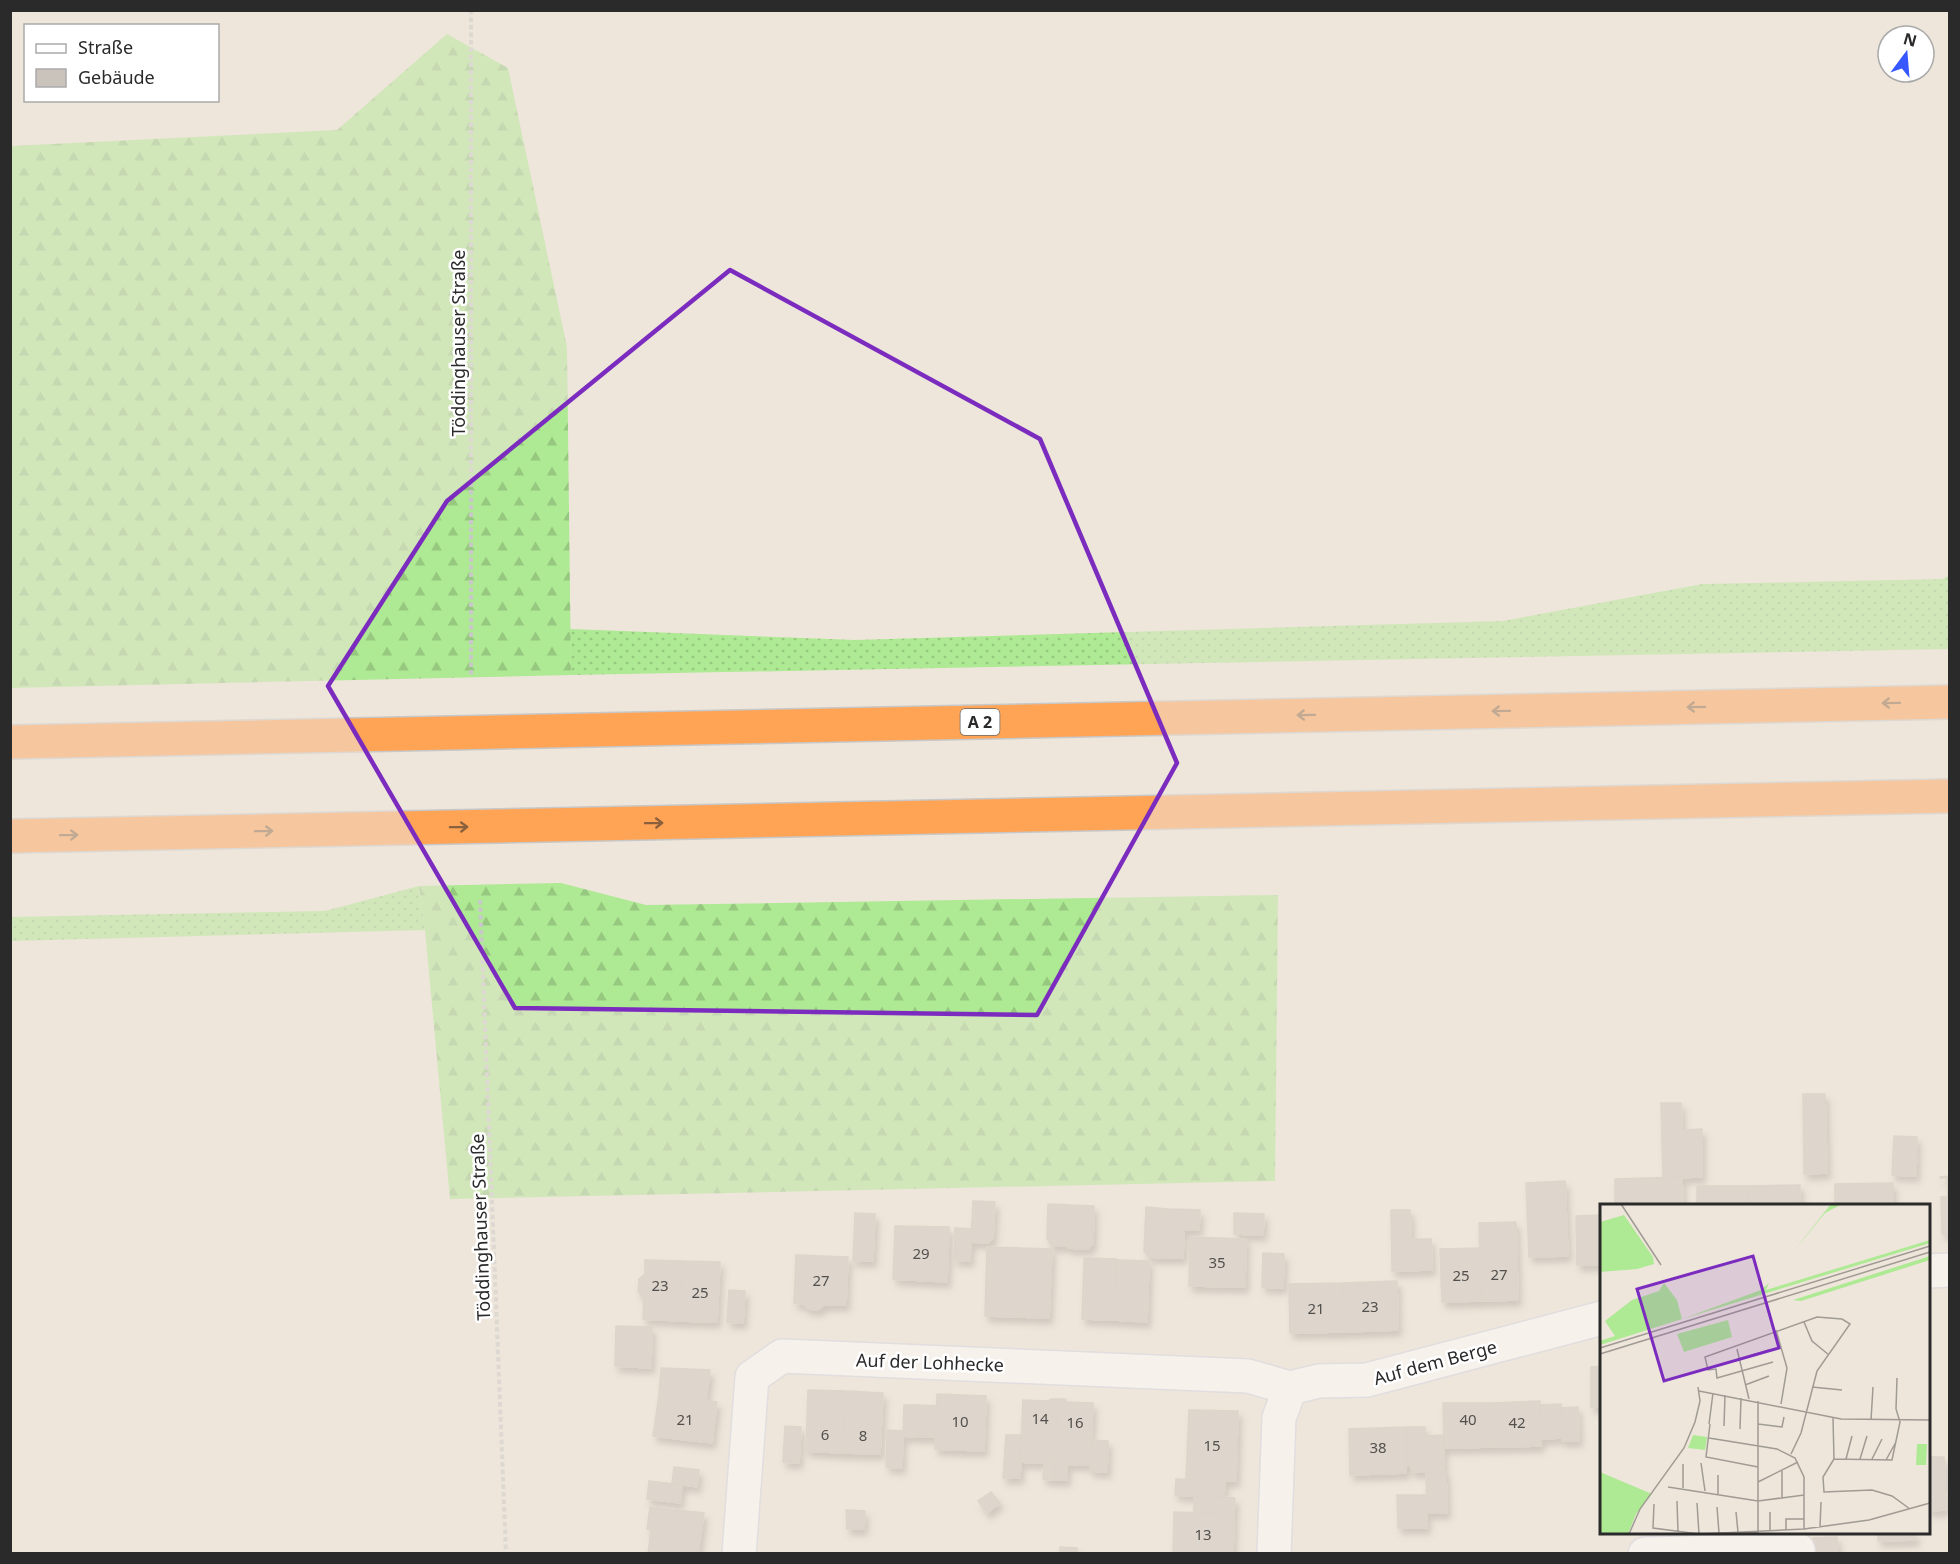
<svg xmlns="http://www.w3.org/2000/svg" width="1960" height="1564" viewBox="0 0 1960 1564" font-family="'Noto Sans',sans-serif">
<defs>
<pattern id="grass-dots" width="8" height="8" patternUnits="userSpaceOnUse" patternTransform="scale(1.5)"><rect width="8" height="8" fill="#aee993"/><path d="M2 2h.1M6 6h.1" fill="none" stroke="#96c87f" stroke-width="1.8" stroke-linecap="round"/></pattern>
<pattern id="forest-firs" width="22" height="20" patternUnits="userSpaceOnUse" patternTransform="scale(1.5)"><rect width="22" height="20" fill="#aee993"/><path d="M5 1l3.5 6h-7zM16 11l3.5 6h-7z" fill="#96c87f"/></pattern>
<filter id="shadow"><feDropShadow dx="3.5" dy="6" stdDeviation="3" flood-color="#0004"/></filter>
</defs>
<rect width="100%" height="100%" fill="#eee6db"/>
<path fill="url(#grass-dots)" d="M 1950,575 L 1949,649 L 571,675 L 570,629 L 855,640 L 1503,621 L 1702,584 L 1942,579 Z
M 419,886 L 425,930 L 11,941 L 10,917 L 325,911 Z"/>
<path fill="url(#forest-firs)" d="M 447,34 L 508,68 L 567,347 L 571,675 L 11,688 L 11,146 L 337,130 Z
M 561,883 L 646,905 L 1278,895 L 1275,1181 L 450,1199 L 425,930 L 419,886 Z"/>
<path fill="#c9c3bb" stroke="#c9c2b5" stroke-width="1.5" filter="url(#shadow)" d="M 1803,1094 L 1825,1094 L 1827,1173 L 1804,1174 Z
M 1661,1103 L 1681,1103 L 1682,1130 L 1702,1129 L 1702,1177 L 1663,1178 Z
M 1894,1136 L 1917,1137 L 1916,1176 L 1892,1175 Z
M 1950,1176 L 1950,1234 L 1942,1234 L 1941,1197 L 1948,1197 L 1947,1178 L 1940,1178 L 1940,1177 Z
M 1682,1177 L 1683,1206 L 1615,1206 L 1615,1179 Z
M 1565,1181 L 1568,1256 L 1529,1257 L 1526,1183 Z
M 1893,1183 L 1893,1206 L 1835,1206 L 1835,1184 Z
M 1800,1185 L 1800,1206 L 1748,1206 L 1748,1186 Z
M 1697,1186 L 1748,1186 L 1748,1206 L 1697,1206 Z
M 973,1201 L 995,1202 L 993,1238 L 988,1243 L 971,1242 Z
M 1048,1204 L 1070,1205 L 1068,1248 L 1068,1246 L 1052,1246 L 1047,1239 Z
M 1070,1205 L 1094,1206 L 1093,1244 L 1088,1249 L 1068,1248 Z
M 1146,1207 L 1167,1209 L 1165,1258 L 1149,1257 L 1144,1251 Z
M 1167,1209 L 1200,1210 L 1199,1230 L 1184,1230 L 1183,1258 L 1165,1258 Z
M 1391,1210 L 1410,1210 L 1411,1239 L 1431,1239 L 1432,1270 L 1392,1271 Z
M 855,1213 L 875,1214 L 873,1261 L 853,1261 Z
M 1234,1213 L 1264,1214 L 1263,1235 L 1234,1234 Z
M 1602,1215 L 1602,1265 L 1577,1265 L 1576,1216 Z
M 1516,1222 L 1518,1300 L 1481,1301 L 1479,1223 Z
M 895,1226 L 949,1227 L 947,1282 L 893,1279 Z
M 955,1228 L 972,1229 L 970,1261 L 954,1260 Z
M 1190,1237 L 1246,1239 L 1245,1287 L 1189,1286 Z
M 987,1247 L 1020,1248 L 1017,1317 L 985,1316 Z
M 1020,1248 L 1052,1249 L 1049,1318 L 1017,1317 Z
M 1480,1248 L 1481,1301 L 1442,1302 L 1440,1249 Z
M 1263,1253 L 1284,1254 L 1283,1288 L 1262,1287 Z
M 796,1255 L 848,1257 L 846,1305 L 824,1305 L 818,1310 L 808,1309 L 803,1304 L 794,1303 Z
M 1084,1258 L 1116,1259 L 1114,1320 L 1082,1319 Z
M 645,1260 L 682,1261 L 679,1321 L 643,1319 L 644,1297 L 638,1292 L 639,1279 L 645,1274 Z
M 1117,1260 L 1149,1261 L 1147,1322 L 1114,1320 Z
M 682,1261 L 720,1262 L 717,1322 L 679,1321 Z
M 1397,1281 L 1398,1330 L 1344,1332 L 1343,1283 Z
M 1343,1283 L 1344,1332 L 1290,1333 L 1289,1284 Z
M 729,1290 L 745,1291 L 743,1323 L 727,1322 Z
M 616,1326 L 652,1327 L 651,1368 L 615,1366 Z
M 1602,1366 L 1602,1407 L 1591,1407 L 1591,1367 Z
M 661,1368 L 710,1370 L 706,1401 L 659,1395 Z
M 808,1390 L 845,1391 L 843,1453 L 806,1451 Z
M 845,1391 L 883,1393 L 880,1454 L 843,1453 Z
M 937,1394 L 986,1396 L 984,1451 L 935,1449 Z
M 659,1395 L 717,1402 L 712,1443 L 653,1436 Z
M 1051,1399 L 1058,1399 L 1055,1464 L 1020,1462 L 1023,1400 L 1049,1401 Z
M 1058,1399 L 1065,1399 L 1067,1402 L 1093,1403 L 1090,1465 L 1055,1464 Z
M 1540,1401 L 1541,1446 L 1494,1447 L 1492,1403 Z
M 1443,1403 L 1492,1403 L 1494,1447 L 1444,1448 Z
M 1561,1404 L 1562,1438 L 1541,1439 L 1540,1405 Z
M 904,1405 L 920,1405 L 919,1437 L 903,1436 Z
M 920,1405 L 937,1406 L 935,1437 L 919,1437 Z
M 1578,1407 L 1579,1441 L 1562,1441 L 1561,1408 Z
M 1189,1410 L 1238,1411 L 1236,1481 L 1186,1479 Z
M 785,1426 L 801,1427 L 799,1463 L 783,1462 Z
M 1406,1427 L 1425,1427 L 1425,1436 L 1443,1435 L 1444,1472 L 1412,1472 L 1411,1466 L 1406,1466 Z
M 1406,1427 L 1406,1473 L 1350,1475 L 1349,1429 Z
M 887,1430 L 903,1431 L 902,1468 L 886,1467 Z
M 1006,1435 L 1022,1435 L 1020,1478 L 1003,1478 Z
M 1092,1440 L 1108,1441 L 1107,1472 L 1090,1471 Z
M 1928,1457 L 1944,1457 L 1946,1510 L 1928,1511 Z
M 1044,1463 L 1055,1464 L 1055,1480 L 1043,1479 Z
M 1055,1464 L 1067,1464 L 1067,1480 L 1055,1480 Z
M 674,1467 L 699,1470 L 697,1487 L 672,1483 Z
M 1426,1472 L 1446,1472 L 1447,1513 L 1427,1513 Z
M 1176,1479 L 1225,1481 L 1224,1497 L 1175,1495 Z
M 649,1481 L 682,1485 L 680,1503 L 647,1499 Z
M 991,1492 L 1000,1503 L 987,1513 L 978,1501 Z
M 1397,1495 L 1426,1495 L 1427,1528 L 1398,1528 Z
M 1194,1496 L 1235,1498 L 1234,1514 L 1194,1512 Z
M 650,1507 L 704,1513 L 698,1554 L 648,1554 L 651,1530 L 647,1529 Z
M 846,1510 L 865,1511 L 864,1529 L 847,1529 Z
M 1174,1512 L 1234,1514 L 1233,1554 L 1173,1554 Z
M 1878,1532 L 1915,1532 L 1916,1540 L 1878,1541 Z
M 1837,1537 L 1838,1554 L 1813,1554 L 1813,1538 Z
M 1060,1547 L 1077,1548 L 1077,1554 L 1060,1554 Z"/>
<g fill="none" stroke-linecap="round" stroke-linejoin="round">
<defs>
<path id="street" d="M 1928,1271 L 1950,1270
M 1290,1388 L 1319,1381 L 1367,1380 L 1602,1318
M 739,1554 L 752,1377 L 782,1356 L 1248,1376 L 1290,1388
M 1274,1554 L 1279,1418 L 1290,1388
M 1645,1554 L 1798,1550"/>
<path id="highway" d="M 10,742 L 1950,702
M 10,836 L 1950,796"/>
</defs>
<use href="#street" stroke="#d0d4e4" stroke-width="36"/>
<use href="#highway" stroke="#c8c8c8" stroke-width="36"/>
<path stroke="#c8c8c8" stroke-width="4" stroke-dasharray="4.5 3" stroke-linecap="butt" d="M 471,10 L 471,676
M 480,900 L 506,1554"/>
<use href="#street" stroke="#fff" stroke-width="33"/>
<use href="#highway" stroke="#ffa355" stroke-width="33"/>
</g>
<defs><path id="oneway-shaft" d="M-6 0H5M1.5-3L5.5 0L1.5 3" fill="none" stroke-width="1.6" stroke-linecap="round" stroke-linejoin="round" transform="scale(1.5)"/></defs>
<g stroke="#8a603d">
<use href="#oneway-shaft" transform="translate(1891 703) rotate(179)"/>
<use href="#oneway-shaft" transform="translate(1696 707) rotate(179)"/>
<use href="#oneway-shaft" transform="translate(1501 711) rotate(179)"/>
<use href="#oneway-shaft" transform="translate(1306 715) rotate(179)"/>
<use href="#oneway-shaft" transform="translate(654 823) rotate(-1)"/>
<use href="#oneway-shaft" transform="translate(459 827) rotate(-1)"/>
<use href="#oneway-shaft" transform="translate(264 831) rotate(-1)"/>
<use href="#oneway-shaft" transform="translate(69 835) rotate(-1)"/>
</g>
<path d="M0 0H1960V1564H0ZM 730,270 L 1040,439 L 1177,763 L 1037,1015 L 515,1008 L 328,686 L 447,501 Z" fill="#eee6db" fill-opacity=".55" fill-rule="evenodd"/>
<path fill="none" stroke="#7b2cbf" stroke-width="4.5" stroke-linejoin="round" d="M 730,270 L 1040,439 L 1177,763 L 1037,1015 L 515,1008 L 328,686 L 447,501 Z"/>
<g text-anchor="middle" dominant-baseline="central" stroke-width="5" stroke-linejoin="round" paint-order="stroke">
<g font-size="15" fill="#52504e">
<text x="921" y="1253">29</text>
<text x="1217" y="1262">35</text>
<text x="1499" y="1274">27</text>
<text x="1461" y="1275">25</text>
<text x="821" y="1280">27</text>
<text x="660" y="1285">23</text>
<text x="700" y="1292">25</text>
<text x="1370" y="1306">23</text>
<text x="1316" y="1308">21</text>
<text x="1040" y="1418">14</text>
<text x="685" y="1419">21</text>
<text x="1468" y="1419">40</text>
<text x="960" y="1421">10</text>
<text x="1075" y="1422">16</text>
<text x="1517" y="1422">42</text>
<text x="825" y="1434">6</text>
<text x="863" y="1435">8</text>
<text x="1212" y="1445">15</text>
<text x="1378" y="1447">38</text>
<text x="1203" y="1534">13</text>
</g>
<rect fill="#fff" stroke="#6a6a6a" stroke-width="1.5" x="960.5" y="709" width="39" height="26" rx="4.5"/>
<g font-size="16" font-weight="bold" fill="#2a2a2a">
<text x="980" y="722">A 2</text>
</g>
<g font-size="18" fill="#2a2a2a" stroke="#fff">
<text transform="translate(458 343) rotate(-90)">Töddinghauser Straße</text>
<text transform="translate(480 1227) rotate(-92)">Töddinghauser Straße</text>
<text transform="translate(930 1362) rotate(2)">Auf der Lohhecke</text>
<text transform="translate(1435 1362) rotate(-15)">Auf dem Berge</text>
</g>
</g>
<g transform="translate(1600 1204)">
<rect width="330" height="330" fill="#eee6db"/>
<path d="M 231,0 L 242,0 L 225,9 L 193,48 ZM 24,11 L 53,53 L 54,60 L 37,65 L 0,68 L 0,18 ZM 330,36 L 330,39 L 82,115 L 161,86 L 169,79 L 166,86 ZM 330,52 L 330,56 L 201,97 L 193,96 Z" fill="#aee993"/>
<path d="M 64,79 L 77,96 L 82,115 L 0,141 L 0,137 L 15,132 L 5,117 L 32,96 L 59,87 ZM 128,116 L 132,133 L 84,148 L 77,130 ZM 0,268 L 52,290 L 36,310 L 28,330 L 0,330 Z" fill="#aee993"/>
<path d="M 93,231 L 107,233 L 105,246 L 88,244 ZM 317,240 L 327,240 L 326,261 L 316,261 Z" fill="#aee993"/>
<path fill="none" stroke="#a09b94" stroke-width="1.5" d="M 21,0 L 61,61M 204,118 L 212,137 L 229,151M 176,126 L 187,164 L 181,200M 0,144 L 330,42M 137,145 L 149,195M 0,150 L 330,48M 139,155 L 169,146M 173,158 L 117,174 L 116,165 L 108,166 L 105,153 L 217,113 L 242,115 L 250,120 L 217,167 L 201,229 L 191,250M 145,181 L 169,172M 212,183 L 242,186M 99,187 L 241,215 L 330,216M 233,214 L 234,255 L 223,273 L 224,288 L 272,286 L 292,292 L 310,305M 271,216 L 273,183M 109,220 L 113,189M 110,220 L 106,253 L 158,263M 158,220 L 182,223 L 184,213M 124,222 L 125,191M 140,225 L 141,194M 109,234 L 177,245 L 195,254 L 204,273 L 204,325M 330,237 L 330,282M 234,255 L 292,256 L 300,218 L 296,205 L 297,174M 246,255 L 252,232M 260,255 L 267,232M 272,255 L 282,235M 286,256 L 296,238M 101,259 L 105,287M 118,271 L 118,290M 158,278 L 198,258M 68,283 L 158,297 L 204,291M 83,284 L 83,260M 182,294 L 182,267M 77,297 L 78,328M 97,299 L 99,330M 54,300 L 53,324 L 99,330 L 204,325 L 269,316 L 330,299M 117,303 L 119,329M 136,308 L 138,328M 170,308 L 170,327M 220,323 L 221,298M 186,326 L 186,315 L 204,315M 29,330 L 40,305 L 84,244 L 95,218 L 100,197 L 98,183M 158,330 L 158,197"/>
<path fill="#7b2cbf" fill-opacity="0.15" stroke="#7b2cbf" stroke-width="3" d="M 153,52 L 179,144 L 64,177 L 37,85 Z"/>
<rect width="330" height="330" fill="none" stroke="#2a2a2a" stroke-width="3"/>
</g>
<rect width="1960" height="1564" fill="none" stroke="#2a2a2a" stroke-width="24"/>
<rect x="24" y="24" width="195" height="78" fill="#ffffff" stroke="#aaaaaa" stroke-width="1.5"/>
<rect x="36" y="44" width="30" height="9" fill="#ffffff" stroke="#aaaaaa" stroke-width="1.5"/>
<text x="78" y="54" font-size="18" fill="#2a2a2a">Straße</text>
<rect x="36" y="69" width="30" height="18" fill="#c9c3bb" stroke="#aaaaaa" stroke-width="1.5"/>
<text x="78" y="84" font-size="18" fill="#2a2a2a">Gebäude</text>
<g transform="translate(1906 54) rotate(16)"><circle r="28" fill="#ffffff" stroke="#aaaaaa" stroke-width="1.5"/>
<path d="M0-4.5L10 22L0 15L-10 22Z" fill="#3757ff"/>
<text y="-9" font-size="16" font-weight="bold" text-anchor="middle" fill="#2a2a2a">N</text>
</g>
</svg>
